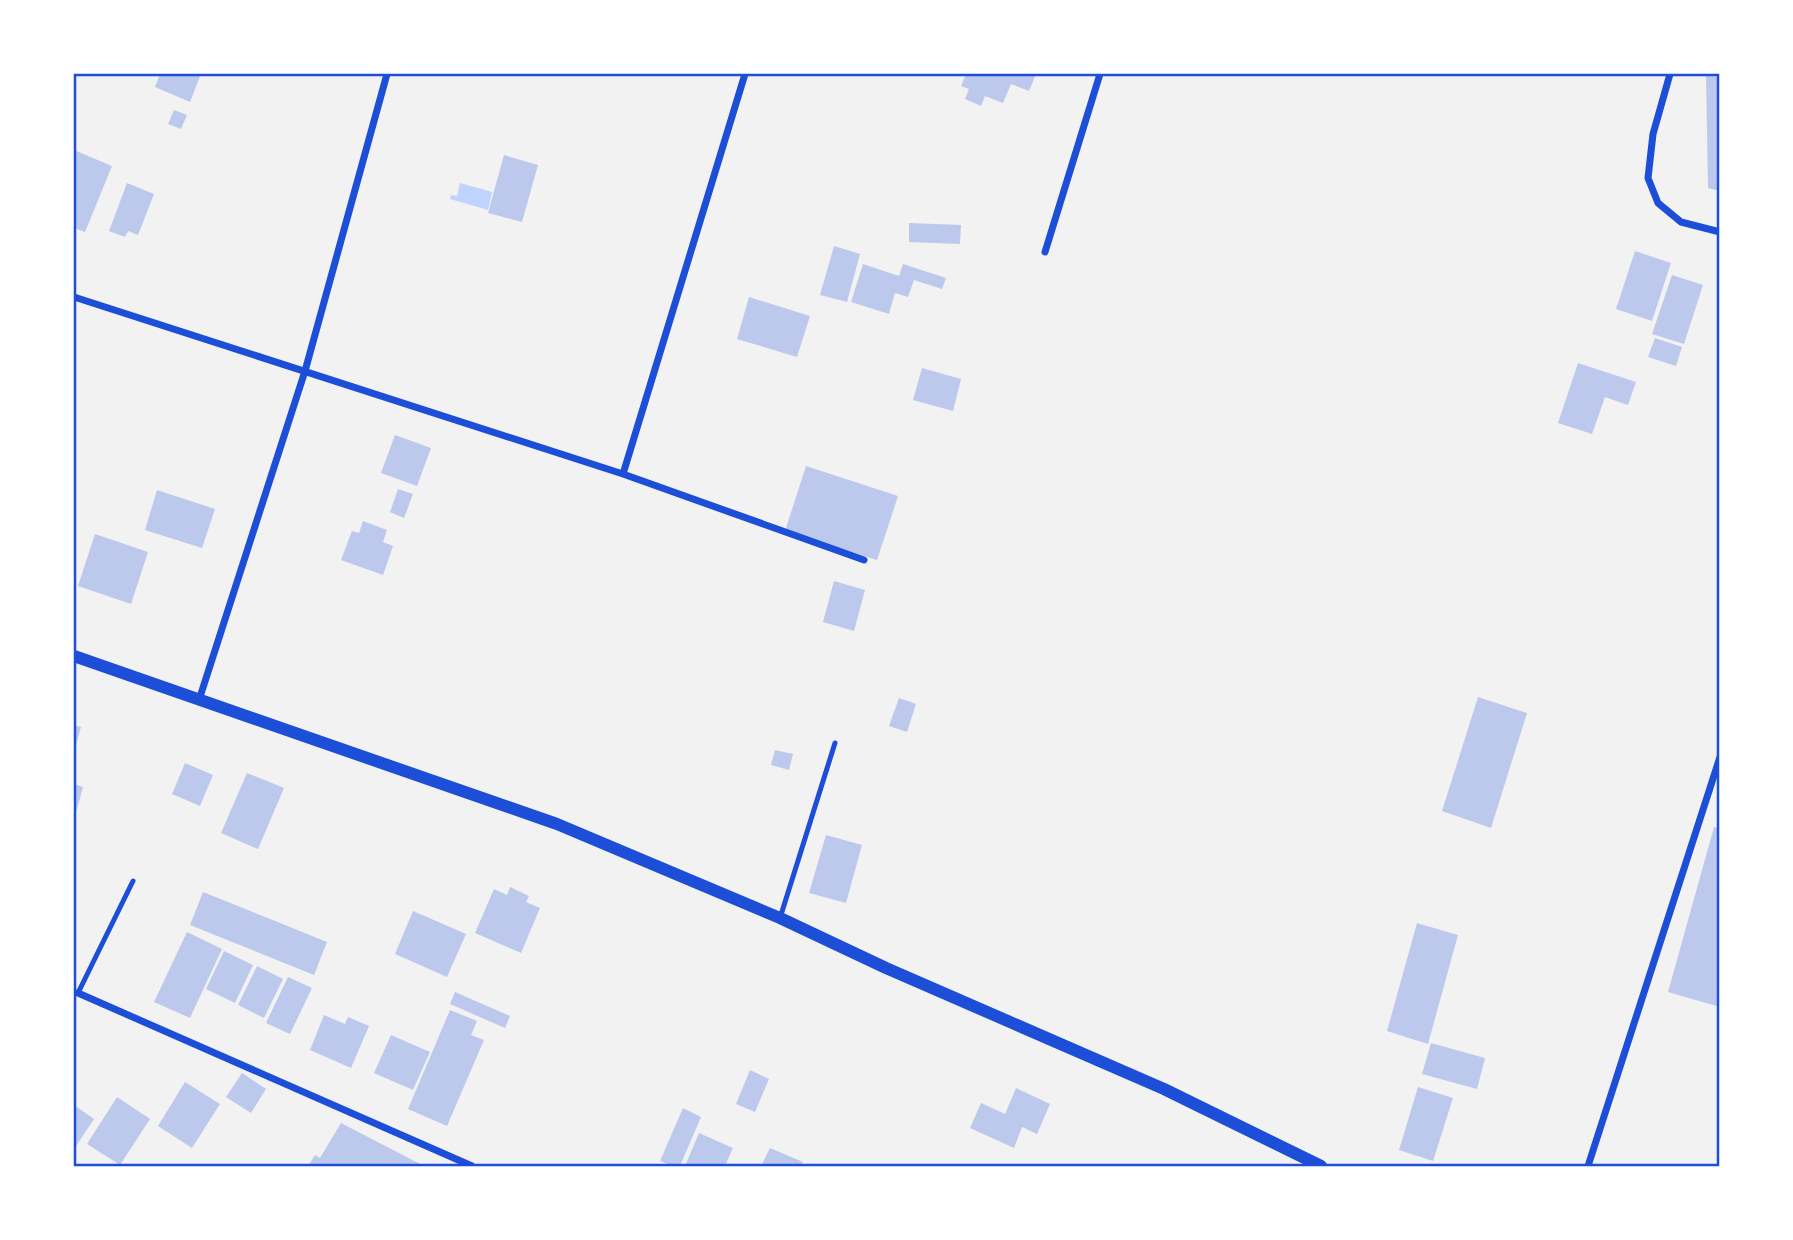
<svg xmlns="http://www.w3.org/2000/svg" width="1793" height="1240" viewBox="0 0 1793 1240" font-family="'Varela Round',sans-serif">
<rect width="100%" height="100%" fill="#f2f2f2"/>
<path fill="#bfd3fe" d="M 460,183 L 492,192 L 488,210 L 450,199 L 451,195 L 457,196 Z"/>
<path fill="#bdc9ec" d="M 160,74 L 201,74 L 190,102 L 155,87 Z
M 966,74 L 986,74 L 991,75 L 992,74 L 1036,74 L 1029,91 L 1011,84 L 1003,103 L 985,96 L 981,106 L 965,99 L 969,89 L 961,86 Z
M 1706,74 L 1720,78 L 1720,191 L 1708,188 Z
M 174,110 L 187,115 L 181,129 L 168,124 Z
M 74,150 L 112,166 L 85,232 L 74,228 Z
M 504,155 L 538,165 L 522,222 L 488,213 Z
M 127,183 L 154,194 L 138,235 L 128,231 L 125,237 L 109,231 Z
M 909,223 L 961,225 L 960,244 L 909,242 Z
M 834,246 L 860,254 L 847,302 L 820,295 Z
M 1635,251 L 1671,263 L 1652,321 L 1616,309 Z
M 863,264 L 899,276 L 903,264 L 946,278 L 942,289 L 914,280 L 908,297 L 895,293 L 889,314 L 851,302 Z
M 1672,275 L 1703,285 L 1684,344 L 1652,334 Z
M 749,297 L 810,316 L 797,357 L 737,339 Z
M 1655,338 L 1682,347 L 1676,366 L 1648,357 Z
M 1578,363 L 1636,382 L 1628,405 L 1605,397 L 1592,434 L 1558,423 Z
M 922,368 L 961,379 L 953,411 L 913,400 Z
M 395,435 L 431,448 L 417,486 L 381,473 Z
M 806,466 L 898,496 L 877,560 L 785,531 Z
M 398,489 L 413,494 L 404,518 L 390,512 Z
M 157,490 L 215,509 L 202,548 L 145,530 Z
M 363,521 L 387,530 L 383,542 L 393,546 L 383,575 L 341,560 L 352,531 L 359,533 Z
M 95,534 L 148,552 L 131,604 L 78,586 Z
M 834,581 L 865,590 L 854,631 L 823,622 Z
M 1478,697 L 1527,713 L 1491,828 L 1442,811 Z
M 899,698 L 916,704 L 907,732 L 889,726 Z
M 74,725 L 81,727 L 74,752 Z
M 775,750 L 793,754 L 789,770 L 771,765 Z
M 185,763 L 213,775 L 200,806 L 172,794 Z
M 247,773 L 284,788 L 258,849 L 221,833 Z
M 74,784 L 83,787 L 74,820 Z
M 1714,827 L 1720,828 L 1720,1007 L 1668,992 Z
M 826,835 L 862,845 L 846,903 L 809,893 Z
M 510,887 L 529,896 L 526,902 L 540,908 L 521,953 L 475,933 L 494,889 L 507,895 Z
M 203,892 L 327,942 L 314,975 L 190,925 Z
M 413,911 L 466,934 L 447,977 L 395,954 Z
M 1417,923 L 1458,935 L 1428,1044 L 1387,1031 Z
M 187,932 L 222,949 L 190,1018 L 154,1002 Z
M 224,951 L 253,965 L 235,1003 L 206,989 Z
M 257,966 L 283,979 L 264,1018 L 238,1005 Z
M 288,977 L 312,988 L 290,1034 L 266,1023 Z
M 455,992 L 510,1016 L 505,1028 L 450,1004 Z
M 450,1010 L 477,1021 L 471,1035 L 484,1040 L 447,1126 L 408,1109 Z
M 324,1015 L 345,1024 L 348,1017 L 369,1026 L 351,1068 L 310,1050 Z
M 391,1035 L 430,1052 L 413,1090 L 374,1073 Z
M 1431,1043 L 1485,1058 L 1477,1089 L 1422,1074 Z
M 750,1070 L 769,1079 L 755,1112 L 736,1104 Z
M 242,1073 L 266,1089 L 251,1113 L 226,1097 Z
M 185,1082 L 220,1104 L 192,1148 L 158,1126 Z
M 1418,1087 L 1453,1098 L 1433,1161 L 1399,1150 Z
M 1016,1088 L 1050,1104 L 1037,1134 L 1022,1127 L 1014,1148 L 970,1128 L 981,1103 L 1005,1114 Z
M 117,1097 L 150,1119 L 120,1165 L 87,1144 Z
M 74,1105 L 94,1119 L 74,1149 Z
M 683,1108 L 701,1117 L 680,1166 L 673,1166 L 660,1161 Z
M 341,1123 L 424,1166 L 308,1166 L 315,1155 L 320,1158 Z
M 699,1133 L 733,1148 L 725,1166 L 685,1166 Z
M 770,1148 L 803,1162 L 801,1166 L 761,1166 Z"/>
<g fill="none" stroke-linecap="round" stroke-linejoin="round">
<path stroke="#1d4ed8" stroke-width="5" d="M 780,918 L 835,743
M 78,993 L 133,881"/>
<path stroke="#1d4ed8" stroke-width="7" d="M 1670,74 L 1653,134 L 1648,178 L 1658,203 L 1681,222 L 1720,232
M 1045,252 L 1100,74
M 74,297 L 623,474 L 864,560
M 623,474 L 745,74
M 199,700 L 305,371 L 387,74
M 78,993 L 472,1166
M 1588,1166 L 1720,757"/>
<path stroke="#1d4ed8" stroke-width="12" d="M 74,656 L 557,824 L 780,918 L 886,968 L 1164,1089 L 1321,1166"/>
</g>
<rect width="1793" height="1240" fill="none" stroke="#ffffff" stroke-width="150"/>
<rect x="75" y="75" width="1643" height="1090" fill="none" stroke="#1d4ed8" stroke-width="2.5"/>
</svg>
